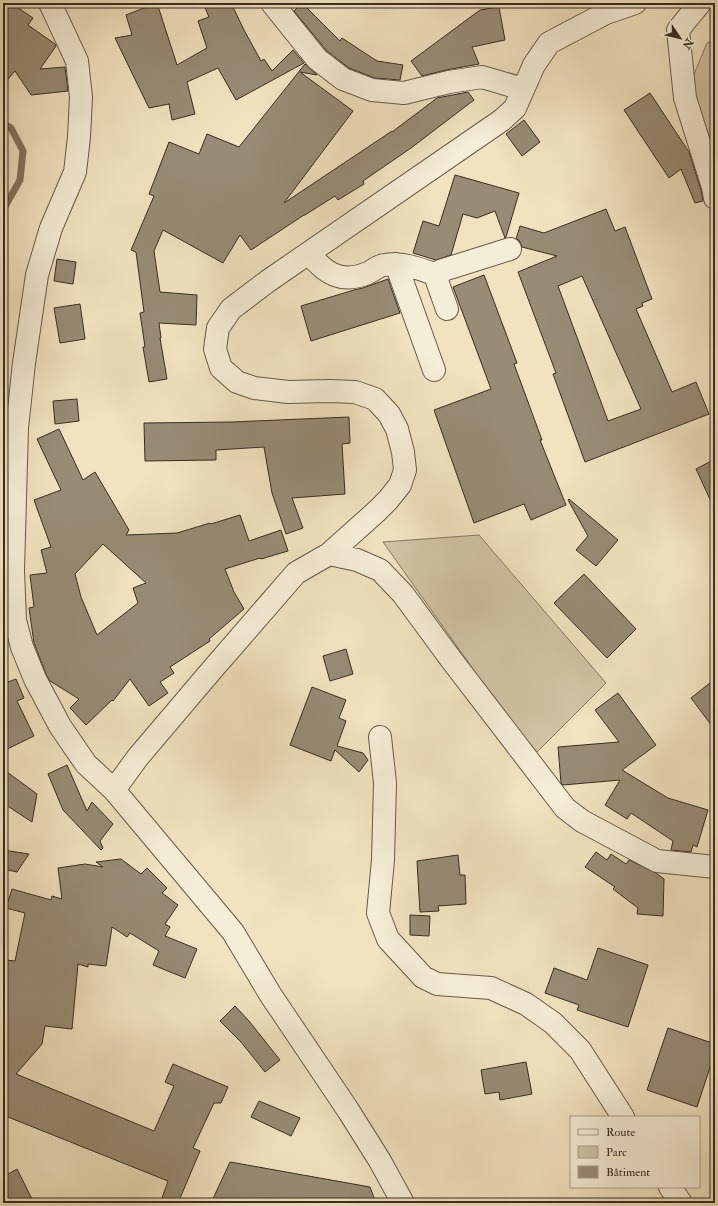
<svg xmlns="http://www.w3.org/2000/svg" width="718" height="1206" viewBox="0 0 718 1206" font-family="'IM FELL Double Pica',serif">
<rect width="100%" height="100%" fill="#f1e3c0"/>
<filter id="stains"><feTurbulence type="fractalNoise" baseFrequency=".005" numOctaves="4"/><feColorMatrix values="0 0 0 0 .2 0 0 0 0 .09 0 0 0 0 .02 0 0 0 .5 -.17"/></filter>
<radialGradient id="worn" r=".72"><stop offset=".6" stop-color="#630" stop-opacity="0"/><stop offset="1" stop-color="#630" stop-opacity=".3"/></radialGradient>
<path fill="#d1c4a5" stroke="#847864" d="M 715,40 L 715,192 L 689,86 L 707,43 Z
M 479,535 L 606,683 L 534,755 L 383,542 Z"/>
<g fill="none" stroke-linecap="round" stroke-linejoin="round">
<path stroke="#817561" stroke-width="7" d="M 3,124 L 11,128 L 23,151 L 20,180 L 3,210"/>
</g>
<path fill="#988c75" stroke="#372d23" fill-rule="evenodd" d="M 3,3 L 11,3 L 33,18 L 28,25 L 55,44 L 56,46 L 40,69 L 65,67 L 68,91 L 31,95 L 15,71 L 3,85 Z
M 157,3 L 177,65 L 207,48 L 198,21 L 209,17 L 203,3 L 231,3 L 244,30 L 261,61 L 264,59 L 272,71 L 293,50 L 304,63 L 236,100 L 218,68 L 187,82 L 195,114 L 172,120 L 169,104 L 149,108 L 115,38 L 132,35 L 126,15 Z
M 302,3 L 340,41 L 342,38 L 377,61 L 403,65 L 400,80 L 375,78 L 349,68 L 326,50 L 294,11 Z
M 499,7 L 505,40 L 472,47 L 479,64 L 446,70 L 422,76 L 411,61 L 480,10 Z
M 305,64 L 317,75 L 300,72 L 353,111 L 284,203 L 392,131 L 392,132 L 437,98 L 468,92 L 474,100 L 411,148 L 363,181 L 364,184 L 338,200 L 335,196 L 305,215 L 304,215 L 251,250 L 240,235 L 223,263 L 163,230 L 154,251 L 160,292 L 197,295 L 196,325 L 159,323 L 161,338 L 160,338 L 167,379 L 149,382 L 143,347 L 145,347 L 140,313 L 144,312 L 136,252 L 131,250 L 154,196 L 149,194 L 169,142 L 199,154 L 207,134 L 239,147 Z
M 650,93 L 689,152 L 701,190 L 703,201 L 695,203 L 681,169 L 669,178 L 624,110 Z
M 524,120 L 540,142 L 522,156 L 506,134 Z
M 455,175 L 519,193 L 506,237 L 505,238 L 495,211 L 477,218 L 463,214 L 451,255 L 436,260 L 413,253 L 423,221 L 439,226 Z
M 606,209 L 615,231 L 625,227 L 652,299 L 642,303 L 643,306 L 636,309 L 672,392 L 696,382 L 709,414 L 585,462 L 553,374 L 556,373 L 518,272 L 557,256 L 522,247 L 519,240 L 516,239 L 520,226 L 544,233 ZM 582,276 L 641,409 L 608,421 L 558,286 Z
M 57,259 L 76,262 L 73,284 L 54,281 Z
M 484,275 L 517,363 L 514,364 L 542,440 L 540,440 L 566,505 L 531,520 L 524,504 L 474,523 L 434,410 L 491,389 L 453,287 Z
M 388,279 L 400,313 L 311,341 L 301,306 L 354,290 L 363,288 Z
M 80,304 L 85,339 L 60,343 L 54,308 Z
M 77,399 L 79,421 L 55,424 L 53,401 Z
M 349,417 L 350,443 L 342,444 L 345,494 L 292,498 L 303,528 L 286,534 L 272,493 L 264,447 L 216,450 L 216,460 L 145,461 L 144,423 L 232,422 Z
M 59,429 L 83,480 L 95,472 L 129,530 L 126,535 L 177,533 L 210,523 L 211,524 L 240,515 L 249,541 L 281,530 L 288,551 L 261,559 L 260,558 L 225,569 L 234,592 L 244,609 L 209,639 L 210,641 L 170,667 L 174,673 L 160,682 L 168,693 L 149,706 L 130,679 L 113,701 L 112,700 L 86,725 L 70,708 L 79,699 L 50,681 L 46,674 L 34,643 L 29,608 L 34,607 L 30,575 L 47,573 L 41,550 L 51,547 L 34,500 L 61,490 L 37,439 ZM 103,544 L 146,583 L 133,588 L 138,603 L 97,635 L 81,597 L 75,574 Z
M 715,459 L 715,510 L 696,469 Z
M 569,499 L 618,540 L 596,566 L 576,550 L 588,536 L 568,500 Z
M 584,574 L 636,629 L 607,658 L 554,603 Z
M 346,649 L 353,674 L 330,681 L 323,656 Z
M 3,670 L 8,682 L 16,679 L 24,698 L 17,701 L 34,736 L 3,751 Z
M 715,679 L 715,730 L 691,698 Z
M 312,687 L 346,700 L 339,718 L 346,721 L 337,746 L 363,753 L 368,760 L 359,772 L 335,750 L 331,761 L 290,745 Z
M 618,693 L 656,745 L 622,770 L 668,798 L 708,810 L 697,847 L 693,845 L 691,852 L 671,850 L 673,841 L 631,813 L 627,819 L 605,805 L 620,780 L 563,785 L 561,783 L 558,747 L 619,742 L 595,710 Z
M 67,765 L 87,811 L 92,802 L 113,824 L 100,841 L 103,848 L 101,850 L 63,810 L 48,774 Z
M 3,769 L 37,794 L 32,822 L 3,803 Z
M 3,850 L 29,854 L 17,872 L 3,869 Z
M 596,852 L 607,860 L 611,854 L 626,864 L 629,860 L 656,873 L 664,879 L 663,916 L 637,914 L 638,908 L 613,889 L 615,887 L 585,867 Z
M 458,855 L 460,875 L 465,875 L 466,904 L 438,906 L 439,911 L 420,912 L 417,861 Z
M 121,859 L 141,874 L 147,868 L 167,888 L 162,893 L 178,905 L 165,924 L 170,927 L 165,936 L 197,949 L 185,978 L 153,965 L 159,951 L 130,933 L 127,937 L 112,927 L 106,966 L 88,964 L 88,967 L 78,964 L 72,1029 L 45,1026 L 42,1044 L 16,1074 L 154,1131 L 174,1086 L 165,1082 L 173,1064 L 228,1087 L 221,1103 L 214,1103 L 193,1148 L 200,1151 L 178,1203 L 162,1198 L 168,1181 L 3,1115 L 3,989 L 6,960 L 15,961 L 25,913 L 6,908 L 12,889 L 51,900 L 52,896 L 62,899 L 58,868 L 85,864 L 103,867 L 96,862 Z
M 410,915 L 430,916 L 429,936 L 410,935 Z
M 598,948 L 648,965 L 628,1027 L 577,1010 L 579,1005 L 545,993 L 554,968 L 587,980 Z
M 235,1006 L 249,1021 L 280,1060 L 265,1072 L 241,1042 L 220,1021 Z
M 668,1028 L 715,1044 L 715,1052 L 697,1107 L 647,1090 Z
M 526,1062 L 532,1094 L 500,1100 L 499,1092 L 485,1094 L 481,1070 Z
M 259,1101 L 300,1118 L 291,1136 L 251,1117 Z
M 230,1162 L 370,1187 L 376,1203 L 211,1203 Z
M 17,1169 L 34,1203 L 3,1203 L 3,1177 Z"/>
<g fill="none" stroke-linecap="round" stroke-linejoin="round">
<defs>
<path id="minor" d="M 50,3 L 77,61 L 81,97 L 79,137 L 75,172 L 51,228 L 37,275 L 24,363 L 17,428 L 13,570 L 15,620 L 22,647 L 35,679 L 60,726 L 86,764 L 114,790 L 233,932 L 270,994 L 348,1110 L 380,1161 L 403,1203
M 272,3 L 317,59 L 343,79 L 372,90 L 404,93 L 449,82 L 482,77 L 523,89
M 700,3 L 678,30 L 685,98 L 713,187 L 715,198
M 309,253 C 325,274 342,284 368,273 C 374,270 379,265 385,265 C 403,262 420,269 437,275 L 440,271 L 510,249
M 396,264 L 434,370
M 437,275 L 437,281 L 447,309
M 329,554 L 377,511 L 388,500 L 400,485 L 405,470 L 403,452 L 397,429 L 389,414 L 375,399 L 355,392 L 330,391 L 288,392 L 254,388 L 237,382 L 221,368 L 215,349 L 218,328 L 231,309 L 268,281 L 502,120 L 515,108 L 534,65 L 549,43 L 606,13 L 635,3
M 380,737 L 385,783 L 383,860 L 378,913 L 388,939 L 423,977 L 437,984 L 491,988 L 526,1004 L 553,1023 L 580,1050 L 623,1117
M 114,790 L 138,757 L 211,671 L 296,573 L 329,554 L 357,560 L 380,570 L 403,594 L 450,658 L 565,808 L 582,821 L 657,861 L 715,867
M 670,1187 L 681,1203"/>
</defs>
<use href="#minor" stroke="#665a4a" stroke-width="24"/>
<use href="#minor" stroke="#f6edd6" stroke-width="22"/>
</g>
<rect width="718" height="1206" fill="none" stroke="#f1e3c0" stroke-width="16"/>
<rect x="4" y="4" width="710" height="1198" fill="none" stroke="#372d23" stroke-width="2"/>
<rect x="8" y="8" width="702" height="1190" fill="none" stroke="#372d23"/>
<rect x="570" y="1116" width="130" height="72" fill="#f6edd6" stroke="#aaa08e"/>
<rect x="578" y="1129" width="20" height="6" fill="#f6edd6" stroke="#aaa08e"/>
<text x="606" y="1136" font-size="12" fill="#372d23">Route</text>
<rect x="578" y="1146" width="20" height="12" fill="#d1c4a5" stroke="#aaa08e"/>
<text x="606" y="1156" font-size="12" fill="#372d23">Parc</text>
<rect x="578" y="1166" width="20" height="12" fill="#988c75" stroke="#aaa08e"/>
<text x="606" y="1176" font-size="12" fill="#372d23">Bâtiment</text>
<g transform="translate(680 38) rotate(125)" stroke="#f6edd6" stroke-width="3" paint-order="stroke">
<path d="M0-3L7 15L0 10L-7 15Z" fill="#372d23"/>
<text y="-6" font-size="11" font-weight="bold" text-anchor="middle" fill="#372d23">N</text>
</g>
<rect width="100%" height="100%" filter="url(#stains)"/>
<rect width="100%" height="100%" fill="url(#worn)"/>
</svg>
